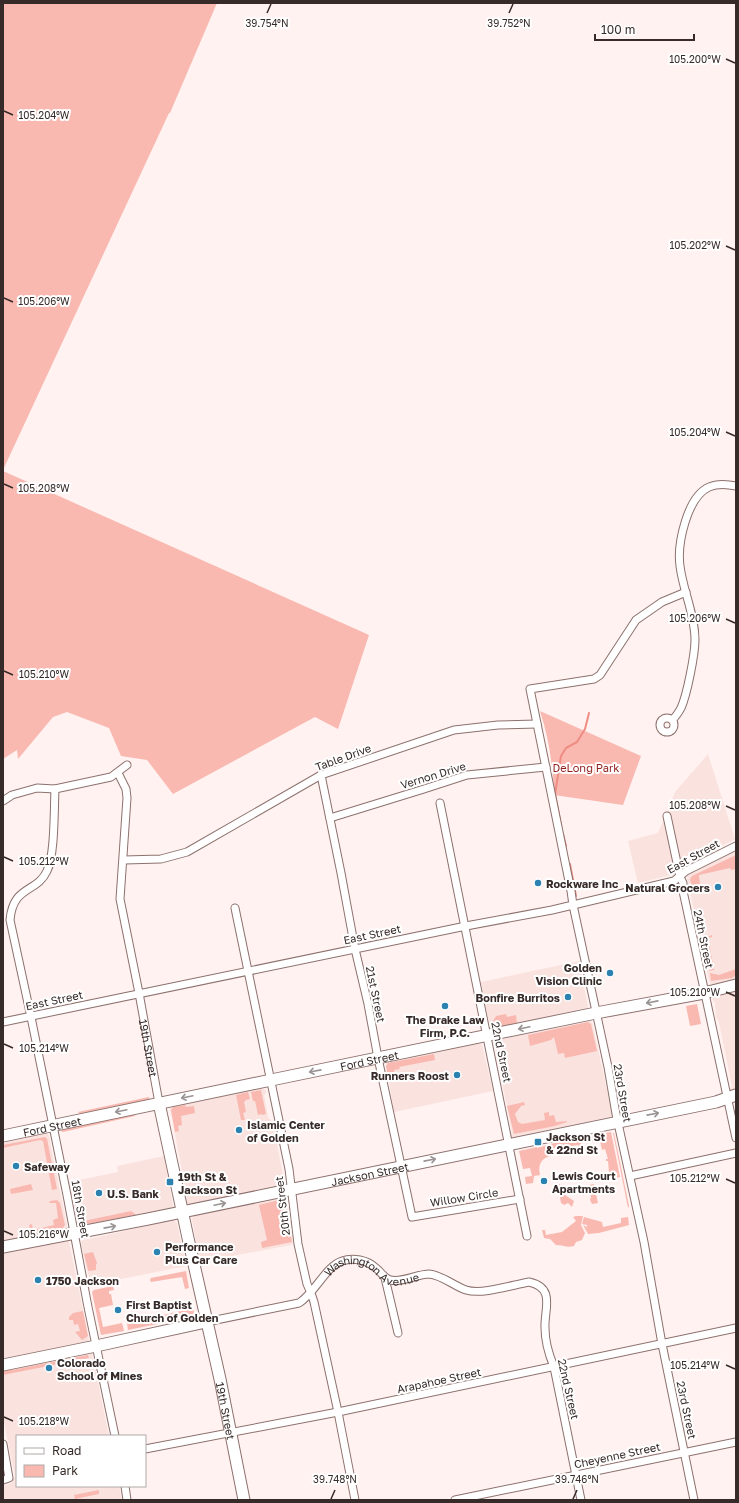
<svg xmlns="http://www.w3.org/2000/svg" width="739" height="1503" viewBox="0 0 739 1503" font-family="'Golos Text',sans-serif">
<rect width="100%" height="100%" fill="#fff2f0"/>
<path fill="#fae2df" d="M 708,754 L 735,839 L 671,875 L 638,883 L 628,841 L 658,833 L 675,792 Z
M 736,850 L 736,980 L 712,985 L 709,981 L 687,878 L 690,874 Z
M 579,961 L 588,1007 L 587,1009 L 492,1029 L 490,1027 L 481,982 Z
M 736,989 L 736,1090 L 732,1092 L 730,1090 L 730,1088 L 732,1087 L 719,1022 L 716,1017 L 715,1003 L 712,999 L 714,995 Z
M 589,1021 L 592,1022 L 613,1118 L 518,1137 L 517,1138 L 511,1138 L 511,1135 L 512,1132 L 494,1041 Z
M 478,1043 L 482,1045 L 493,1091 L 394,1112 L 386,1063 Z
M 262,1088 L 266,1090 L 266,1093 L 264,1095 L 268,1117 L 273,1123 L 284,1180 L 286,1182 L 286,1186 L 187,1205 L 185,1202 L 185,1199 L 187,1198 L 170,1108 L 172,1106 Z
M 43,1132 L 48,1134 L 50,1139 L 50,1142 L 67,1225 L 66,1229 L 3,1245 L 3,1141 Z
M 164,1156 L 173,1205 L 172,1208 L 82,1227 L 78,1226 L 69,1182 L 118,1172 L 117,1166 Z
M 285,1196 L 287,1200 L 293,1243 L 291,1245 L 200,1262 L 192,1219 L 195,1214 Z
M 173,1220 L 177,1223 L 186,1266 L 91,1285 L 81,1244 L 83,1237 L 84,1235 L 89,1239 Z
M 67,1239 L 69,1242 L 109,1436 L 17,1436 L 17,1486 L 119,1486 L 122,1500 L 3,1500 L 3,1486 L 12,1483 L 15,1476 L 3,1418 L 3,1252 Z"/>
<path fill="#f9b9b1" d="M 3,3 L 217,3 L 170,113 L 169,113 L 3,470 Z
M 3,471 L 369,635 L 338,729 L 315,717 L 173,794 L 147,760 L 121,756 L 109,728 L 67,712 L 53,717 L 18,759 L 17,750 L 3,759 Z
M 540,711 L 641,756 L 623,805 L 554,795 C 553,767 549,738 540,711 Z
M 736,855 L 736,869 L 731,870 L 730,868 L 699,875 L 700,885 L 698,886 L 699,890 L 693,891 L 690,879 L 692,876 Z
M 712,935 L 712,937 L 708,938 L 714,970 L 710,971 L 704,938 Z
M 736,969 L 736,975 L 732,978 L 711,981 L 710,973 L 719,975 Z
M 697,1004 L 701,1024 L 690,1026 L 686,1006 Z
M 506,1014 L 507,1017 L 516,1015 L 517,1023 L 494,1028 L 491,1027 L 491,1025 L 496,1016 Z
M 588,1022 L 591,1024 L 597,1051 L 565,1058 L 564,1053 L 558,1054 L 554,1037 L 551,1040 L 530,1046 L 528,1035 Z
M 434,1054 L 435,1060 L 399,1067 L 400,1069 L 394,1070 L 395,1078 L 388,1078 L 386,1066 L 388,1063 Z
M 261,1090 L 266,1114 L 262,1115 L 262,1114 L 258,1115 L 255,1101 L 253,1101 L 251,1092 Z
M 248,1092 L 250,1099 L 246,1100 L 244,1102 L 246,1112 L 243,1113 L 245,1120 L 241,1120 L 236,1095 Z
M 149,1097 L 150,1100 L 80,1114 L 78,1112 Z
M 524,1102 L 525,1105 L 521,1106 L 515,1114 L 518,1122 L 522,1124 L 545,1120 L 544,1113 L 549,1112 L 549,1116 L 554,1115 L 556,1122 L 567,1121 L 567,1122 L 555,1126 L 514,1134 L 507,1106 Z
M 185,1105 L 186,1107 L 194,1106 L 195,1113 L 181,1116 L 182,1125 L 178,1126 L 179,1131 L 175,1132 L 171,1110 L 173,1107 Z
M 134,1114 L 135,1116 L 63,1132 L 61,1131 L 61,1129 Z
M 611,1132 L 620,1177 L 610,1179 L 612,1178 L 610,1172 L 609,1172 L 608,1161 L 606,1161 L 606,1159 L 608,1159 L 605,1149 L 602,1150 L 600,1140 L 581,1143 L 581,1146 L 579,1147 L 578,1145 L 572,1146 L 572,1148 L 571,1146 L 565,1147 L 565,1149 L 563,1150 L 562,1147 L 553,1149 L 552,1146 L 550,1146 L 550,1144 Z
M 613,1133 L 614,1133 L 629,1206 L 628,1208 Z
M 45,1137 L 47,1139 L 57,1189 L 52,1190 L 43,1141 L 40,1140 L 3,1148 L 3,1145 Z
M 547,1145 L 550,1156 C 540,1159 538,1166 540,1175 L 534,1176 L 533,1183 L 526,1184 L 525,1177 L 532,1176 L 530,1168 L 523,1169 L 519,1151 L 537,1147 L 537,1148 Z
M 31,1184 L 33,1190 L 11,1194 L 10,1189 Z
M 560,1184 L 562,1193 L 574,1201 L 572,1207 L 568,1203 L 564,1205 L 561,1203 L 558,1185 Z
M 594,1184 L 595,1191 L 597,1191 L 598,1193 L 596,1194 L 598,1203 L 592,1204 L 590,1200 L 591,1197 L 589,1185 Z
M 283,1199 L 292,1242 L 262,1248 L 261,1242 L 267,1240 L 259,1205 Z
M 57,1200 L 60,1203 L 65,1225 L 62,1229 L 32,1236 L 29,1225 L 32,1224 L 33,1230 L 54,1225 L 53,1220 L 58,1218 L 56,1203 L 49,1203 L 50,1201 Z
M 131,1211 L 136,1215 L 82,1225 L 79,1222 Z
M 576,1216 L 583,1216 L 581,1225 L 585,1233 L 582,1240 L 576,1242 L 574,1246 C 567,1248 563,1245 556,1245 L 550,1239 L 544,1238 L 542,1230 L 545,1230 L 546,1235 L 562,1232 L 576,1221 L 573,1217 Z
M 584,1217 L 602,1222 L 603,1227 L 621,1223 L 621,1218 L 628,1217 L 629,1225 L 599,1233 L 588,1234 L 583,1225 L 587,1227 L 587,1225 L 582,1224 Z
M 93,1252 L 97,1263 L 96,1265 L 96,1270 L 89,1271 L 88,1270 L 84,1254 Z
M 186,1271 L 189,1288 L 185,1289 L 182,1277 L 151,1282 L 150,1280 L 151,1278 Z
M 113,1286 L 114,1290 L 109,1291 L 109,1294 L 111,1294 L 113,1305 L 99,1308 L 103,1327 L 122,1323 L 124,1331 L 101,1335 L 92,1292 L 94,1290 Z
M 192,1303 L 194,1313 L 192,1317 L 128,1330 L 127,1323 L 186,1310 L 185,1304 Z
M 83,1311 L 88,1336 L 82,1340 L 75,1332 L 80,1331 L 78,1324 L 74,1325 L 73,1320 L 69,1320 L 69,1317 L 73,1313 Z
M 88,1355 L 89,1358 L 3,1375 L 3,1370 L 11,1369 L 12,1370 Z
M 99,1490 L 99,1494 L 75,1499 L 74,1495 Z"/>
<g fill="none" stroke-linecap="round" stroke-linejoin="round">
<path stroke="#ef8d82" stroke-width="2" d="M 561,825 L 555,794 L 561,756 L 566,748 L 577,742 L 585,729 L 589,713
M 563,834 L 566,846
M 570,864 L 576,896"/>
<defs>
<g id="street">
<path d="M 686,592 L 662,602 L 636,620 L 600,675 L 594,679 L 530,689 L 571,891 L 573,905 L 608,1067 L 616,1114 L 644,1242 L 662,1344 L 694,1500"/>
<circle cx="667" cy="725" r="7"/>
<path d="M 672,720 C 676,717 678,713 681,708 C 687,695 695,654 695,640 C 695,614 683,591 680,566 C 677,544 687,497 709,487 C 718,483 727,484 736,486"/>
<path id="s1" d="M 118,773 L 126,789 L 127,798 L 120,899 L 139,993 L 159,1103"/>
<path d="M 321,775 L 341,873 L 355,949 L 368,1004 L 378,1058 L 412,1217 L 520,1199"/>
<path d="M 55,789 C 54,809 55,855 47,871 C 37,893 13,885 10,920 L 31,1017 L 67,1195 L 88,1307 L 115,1436"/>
<path d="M 3,801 L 12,795 L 37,788 L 55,789 L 111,777 L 127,765"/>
<path d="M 440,803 L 527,1236"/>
<path d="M 667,816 L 680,877 L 683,883 L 683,891 L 736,1138"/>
<path d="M 330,818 L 424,789 L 467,775 L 546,767"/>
<path d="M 124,860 L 161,859 L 187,852 L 321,775 L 454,730 L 498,725 L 537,724"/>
<path d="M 235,908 L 289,1169 L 298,1244 L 307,1284 L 311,1293 L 314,1302 L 338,1412 L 355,1500"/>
<path d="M 3,1022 L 466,926 L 552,910 L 674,881 L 686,871 L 736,846"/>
<path d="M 630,1176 L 736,1153"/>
<path d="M 385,1278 L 398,1333"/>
<path id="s2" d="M 206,1322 L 299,1303 C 315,1293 326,1266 342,1261 C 353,1257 367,1260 376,1268 C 381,1272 384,1278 390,1280 C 403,1283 417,1274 429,1274 C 442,1275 454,1286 466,1290 C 482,1295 512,1285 529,1282 C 556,1288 544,1309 545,1328 C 545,1340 549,1355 554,1367 L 581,1500"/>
<path d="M 3,1444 L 9,1478 L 3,1480"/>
<path d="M 145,1449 L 338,1412 L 736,1328"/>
<path d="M 125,1486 L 127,1500"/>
<path d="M 455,1500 L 736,1442"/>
</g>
<g id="secondary">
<path id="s3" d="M 159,1103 L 188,1238 L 220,1379 L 244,1500"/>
<path id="s4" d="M 3,1136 L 276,1079 L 596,1013 L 704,993 L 736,985"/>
<path id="s5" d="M 3,1247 L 148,1219 L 716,1102 L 736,1095"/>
<path d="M 3,1365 L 96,1346 L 206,1322"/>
</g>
</defs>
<use href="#street" stroke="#8c716d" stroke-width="9"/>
<use href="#secondary" stroke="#8c716d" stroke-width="13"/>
<use href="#street" stroke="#fff" stroke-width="7"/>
<use href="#secondary" stroke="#fff" stroke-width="11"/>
</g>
<defs><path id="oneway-shaft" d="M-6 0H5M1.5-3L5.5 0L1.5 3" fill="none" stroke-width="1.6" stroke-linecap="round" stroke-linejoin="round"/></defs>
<g stroke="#9a9594">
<use href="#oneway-shaft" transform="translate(652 1002) rotate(169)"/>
<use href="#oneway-shaft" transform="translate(524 1028) rotate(168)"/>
<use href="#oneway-shaft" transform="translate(315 1071) rotate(169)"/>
<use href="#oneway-shaft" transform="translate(187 1097) rotate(168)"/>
<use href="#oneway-shaft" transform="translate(121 1111) rotate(168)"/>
<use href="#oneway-shaft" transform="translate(653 1114) rotate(-11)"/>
<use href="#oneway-shaft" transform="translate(430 1160) rotate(-11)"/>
<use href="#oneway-shaft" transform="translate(220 1204) rotate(-12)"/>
<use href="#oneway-shaft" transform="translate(110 1227) rotate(-11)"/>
</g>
<path fill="none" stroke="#362b29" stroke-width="1.5" d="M 267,13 L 271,4M 509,13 L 513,4M 726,59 L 735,63M 4,111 L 13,115M 726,246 L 735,250M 4,298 L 13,302M 726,432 L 735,436M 4,484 L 13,488M 726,619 L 735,623M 4,671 L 13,675M 726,806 L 735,810M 4,857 L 13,861M 726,992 L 735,996M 4,1044 L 13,1048M 726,1179 L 735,1183M 4,1231 L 13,1235M 726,1365 L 735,1369M 4,1417 L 13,1421M 331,1499 L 335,1490M 573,1499 L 577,1490"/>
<g fill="#2b81b0" stroke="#fff" stroke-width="1.5">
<circle cx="538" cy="883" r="4"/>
<circle cx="718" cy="887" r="4"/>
<circle cx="610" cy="973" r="4"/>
<circle cx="568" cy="997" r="4"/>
<circle cx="445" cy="1006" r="4"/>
<circle cx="457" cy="1075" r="4"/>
<circle cx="239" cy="1130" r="4"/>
<rect x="534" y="1138" width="8" height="8" rx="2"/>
<circle cx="16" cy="1166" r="4"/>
<circle cx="544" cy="1181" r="4"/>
<rect x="166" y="1178" width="8" height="8" rx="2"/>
<circle cx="99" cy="1193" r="4"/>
<circle cx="157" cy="1252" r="4"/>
<circle cx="38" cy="1280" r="4"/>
<circle cx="118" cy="1310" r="4"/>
<circle cx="49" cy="1368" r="4"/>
</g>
<g text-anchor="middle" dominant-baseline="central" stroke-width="4" stroke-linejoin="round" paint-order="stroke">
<g font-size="11" fill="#362b29" stroke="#fff">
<text transform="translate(343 757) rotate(-20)">Table Drive</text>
<text transform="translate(433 775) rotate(-17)">Vernon Drive</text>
<text transform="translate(693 856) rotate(-29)">East Street</text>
<text transform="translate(372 934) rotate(-12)">East Street</text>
<text transform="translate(704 939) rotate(78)">24th Street</text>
<text transform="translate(376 994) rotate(78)">21st Street</text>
<text transform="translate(54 1000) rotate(-12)">East Street</text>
<text stroke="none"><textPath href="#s1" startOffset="280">19th Street</textPath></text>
<text transform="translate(502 1052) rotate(78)">22nd Street</text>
<text stroke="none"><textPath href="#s4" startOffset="374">Ford Street</textPath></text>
<text transform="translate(623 1093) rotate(80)">23rd Street</text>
<text stroke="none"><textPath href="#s4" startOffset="50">Ford Street</textPath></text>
<text stroke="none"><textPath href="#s5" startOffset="374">Jackson Street</textPath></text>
<text transform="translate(464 1197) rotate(-9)">Willow Circle</text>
<text transform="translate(282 1206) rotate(-97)">20th Street</text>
<text transform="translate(81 1209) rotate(80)">18th Street</text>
<text stroke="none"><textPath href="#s2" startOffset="187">Washington Avenue</textPath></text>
<text transform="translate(439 1380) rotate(-12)">Arapahoe Street</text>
<text transform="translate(569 1389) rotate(77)">22nd Street</text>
<text transform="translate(687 1410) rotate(78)">23rd Street</text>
<text stroke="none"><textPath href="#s3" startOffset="315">19th Street</textPath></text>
<text transform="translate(617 1455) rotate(-12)">Cheyenne Street</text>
</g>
<g font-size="11" fill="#911f1d" stroke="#fff">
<text x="586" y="767">DeLong Park</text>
</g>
<g font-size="11" font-weight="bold" fill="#362b29" stroke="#fff" text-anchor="start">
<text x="546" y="883">Rockware Inc</text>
<text x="710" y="887" text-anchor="end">Natural Grocers</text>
<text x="602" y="967" text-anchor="end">Golden<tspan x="602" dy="13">Vision Clinic</tspan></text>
<text x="560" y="997" text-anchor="end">Bonfire Burritos</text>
<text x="445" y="1019" text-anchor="middle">The Drake Law<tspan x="445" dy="13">Firm, P.C.</tspan></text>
<text x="449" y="1075" text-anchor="end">Runners Roost</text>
<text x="247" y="1124">Islamic Center<tspan x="247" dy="13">of Golden</tspan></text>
<text x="546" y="1136">Jackson St<tspan x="546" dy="13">&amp; 22nd St</tspan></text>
<text x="24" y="1166">Safeway</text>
<text x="552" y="1175">Lewis Court<tspan x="552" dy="13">Apartments</tspan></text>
<text x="178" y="1176">19th St &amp;<tspan x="178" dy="13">Jackson St</tspan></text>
<text x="107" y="1193">U.S. Bank</text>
<text x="165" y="1246">Performance<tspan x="165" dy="13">Plus Car Care</tspan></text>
<text x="46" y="1280">1750 Jackson</text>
<text x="126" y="1304">First Baptist<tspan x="126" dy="13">Church of Golden</tspan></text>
<text x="57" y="1362">Colorado<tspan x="57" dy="13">School of Mines</tspan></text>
</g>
</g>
<g font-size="10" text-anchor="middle" fill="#362b29" stroke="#fff" stroke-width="4" stroke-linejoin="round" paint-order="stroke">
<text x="509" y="27">39.752°N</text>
<text x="267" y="27">39.754°N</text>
<text x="695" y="63">105.200°W</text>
<text x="44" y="119">105.204°W</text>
<text x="695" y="249">105.202°W</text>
<text x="44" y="305">105.206°W</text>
<text x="695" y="436">105.204°W</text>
<text x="44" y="492">105.208°W</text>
<text x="695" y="622">105.206°W</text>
<text x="44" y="678">105.210°W</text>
<text x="695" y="809">105.208°W</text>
<text x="44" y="865">105.212°W</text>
<text x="695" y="996">105.210°W</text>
<text x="44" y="1052">105.214°W</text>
<text x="695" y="1182">105.212°W</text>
<text x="44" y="1238">105.216°W</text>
<text x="695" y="1369">105.214°W</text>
<text x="44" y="1425">105.218°W</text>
<text x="335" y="1483">39.748°N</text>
<text x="577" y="1483">39.746°N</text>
</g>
<rect width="739" height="1503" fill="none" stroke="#362b29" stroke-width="8"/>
<rect x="16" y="1435" width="130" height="52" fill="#ffffff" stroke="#afaaa9"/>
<rect x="24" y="1448" width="20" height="6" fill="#ffffff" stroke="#afaaa9"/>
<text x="52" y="1455" font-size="12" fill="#362b29">Road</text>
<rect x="24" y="1465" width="20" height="12" fill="#f9b9b1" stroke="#afaaa9"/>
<text x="52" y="1475" font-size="12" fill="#362b29">Park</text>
<path d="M595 34v6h99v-6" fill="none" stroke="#362b29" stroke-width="2"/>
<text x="601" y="34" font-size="12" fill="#362b29" stroke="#ffffff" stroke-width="3" paint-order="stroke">100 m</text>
</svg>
